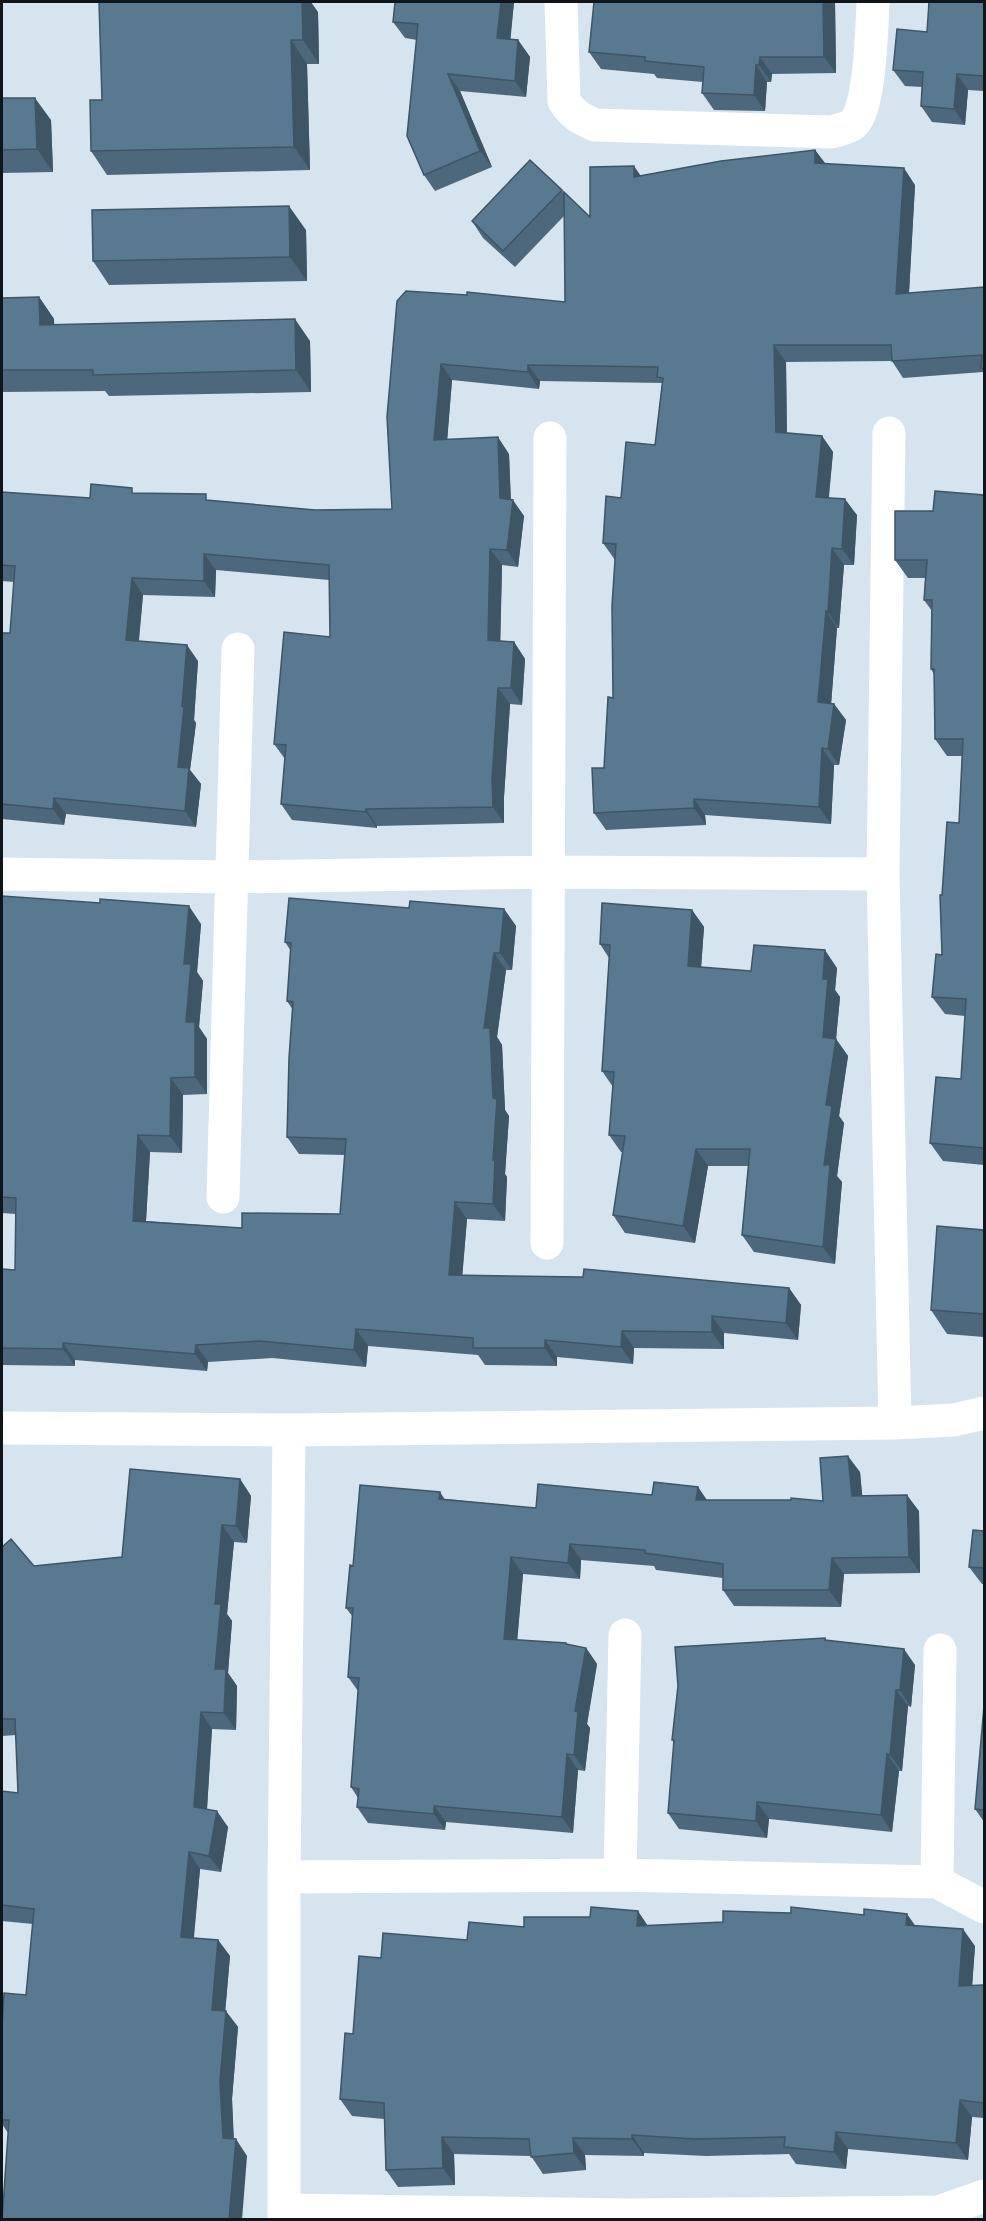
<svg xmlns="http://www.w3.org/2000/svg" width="986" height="2221" viewBox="0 0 986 2221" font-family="'Archivo Narrow',sans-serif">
<rect width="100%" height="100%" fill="#d5e4ef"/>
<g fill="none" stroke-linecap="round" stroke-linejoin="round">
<path stroke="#fff" stroke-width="33" d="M 561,2 L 564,101 C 572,114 581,119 595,125 L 831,132 C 838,130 848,128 853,124 C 870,111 872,25 873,2
M 889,433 L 883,874 L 895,1423
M 2,874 L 232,877 L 548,872 L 883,874
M 223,1197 L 238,649
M 547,1243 L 550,438
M 2,1428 L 289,1430 L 895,1423 L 954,1420 L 984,1413
M 620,1875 L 625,1635
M 284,1877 L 620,1875 L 937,1882 L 984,1907
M 937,1882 L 940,1650
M 285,2210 L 627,2215 L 938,2212 L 984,2196
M 284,2220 L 284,1877 L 289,1430"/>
</g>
<path fill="#4d687c" d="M 395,2 L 514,2 L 510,39 L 518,40 L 530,57 L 526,97 L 460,91 L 492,167 L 435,191 L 424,175 L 417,40 L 405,38 L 393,22 Z
M 594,2 L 835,2 L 836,73 L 772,74 L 771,82 L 767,82 L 765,111 L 714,110 L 702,93 L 703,82 L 657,78 L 654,74 L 601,69 L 589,52 Z
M 984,2 L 984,91 L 968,90 L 965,125 L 932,122 L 921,106 L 922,87 L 905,86 L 893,70 L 927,32 Z
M 318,12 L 319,64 L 307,64 L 310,170 L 107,175 L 91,151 L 102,100 Z
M 2,98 L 51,120 L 53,172 L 2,173 Z
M 815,150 L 825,163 L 915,185 L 909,293 L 984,287 L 984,373 L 983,372 L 903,378 L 892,361 L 786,362 L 787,433 L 822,436 L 833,452 L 829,497 L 857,515 L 854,565 L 844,565 L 839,628 L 837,628 L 831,704 L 834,704 L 846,720 L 839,765 L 834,765 L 831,824 L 705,815 L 706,825 L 606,830 L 594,813 L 604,768 L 613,698 L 615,560 L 603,543 L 621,498 L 655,445 L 662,384 L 662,383 L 540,381 L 539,389 L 452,380 L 447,439 L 509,454 L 511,500 L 524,516 L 518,567 L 502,565 L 500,641 L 514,642 L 525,659 L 522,705 L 510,704 L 504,797 L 504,823 L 377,826 L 377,828 L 292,820 L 281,804 L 285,759 L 274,744 L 330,637 L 329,580 L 216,570 L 215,597 L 143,595 L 139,641 L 198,661 L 194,720 L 196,723 L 190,770 L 201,784 L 196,827 L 66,814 L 64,825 L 2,819 L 2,633 L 10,633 L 14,582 L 2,581 L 2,492 L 90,498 L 136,493 L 315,510 L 392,509 L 397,301 L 565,302 L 564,216 L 515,267 L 483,238 L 472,221 L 562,190 L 564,193 L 590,217 L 641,176 Z
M 306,230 L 307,281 L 109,285 L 93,261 Z
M 39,297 L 54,319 L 54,324 L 310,341 L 311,392 L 109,396 L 105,391 L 2,392 L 2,298 Z
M 984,495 L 984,1165 L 943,1161 L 930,1143 L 961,1079 L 965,1016 L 945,1014 L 932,997 L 942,955 L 942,895 L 959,823 L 962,756 L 947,756 L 935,739 L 934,674 L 931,669 L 932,611 L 924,600 L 925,578 L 908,578 L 895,560 L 933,511 Z
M 2,896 L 201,924 L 197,972 L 203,981 L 199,1027 L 207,1039 L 207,1094 L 183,1095 L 182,1153 L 150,1152 L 146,1221 L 242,1228 L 340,1214 L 345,1155 L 299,1154 L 287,1137 L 293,1010 L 287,1001 L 291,951 L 285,942 L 409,908 L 504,909 L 516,926 L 512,970 L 506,970 L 497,1037 L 502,1045 L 505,1110 L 509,1116 L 505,1174 L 507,1177 L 505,1221 L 467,1219 L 462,1276 L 789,1288 L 801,1305 L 798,1340 L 724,1333 L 724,1349 L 634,1348 L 633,1364 L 557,1357 L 557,1366 L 485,1365 L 478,1355 L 368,1346 L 366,1367 L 272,1358 L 208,1362 L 207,1371 L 75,1360 L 75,1366 L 2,1365 L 2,1269 L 15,1270 L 16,1214 L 2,1213 Z
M 692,910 L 704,927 L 701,967 L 751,971 L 837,968 L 835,990 L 840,997 L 836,1039 L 848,1056 L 839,1116 L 844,1123 L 837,1176 L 842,1182 L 835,1264 L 754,1252 L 742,1235 L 748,1166 L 708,1166 L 695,1243 L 625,1233 L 613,1215 L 623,1152 L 621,1152 L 609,1135 L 613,1087 L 602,1071 L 609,958 L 600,944 Z
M 984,1230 L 984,1337 L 947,1334 L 931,1310 Z
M 860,1472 L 862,1496 L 919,1511 L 920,1573 L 844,1574 L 841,1607 L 734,1606 L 723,1590 L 723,1578 L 656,1570 L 654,1566 L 581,1560 L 580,1579 L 523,1574 L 517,1640 L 566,1643 L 567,1645 L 586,1648 L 597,1664 L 587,1724 L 590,1728 L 585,1771 L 578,1770 L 573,1833 L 446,1822 L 445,1830 L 368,1823 L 357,1807 L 358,1798 L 351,1787 L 358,1691 L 348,1677 L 352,1616 L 346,1608 L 353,1566 L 445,1499 L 536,1508 L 652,1495 L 698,1487 L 707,1500 L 823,1501 Z
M 240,1479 L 251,1496 L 247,1543 L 234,1542 L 227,1614 L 232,1621 L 228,1673 L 237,1686 L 236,1730 L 212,1729 L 207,1809 L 228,1827 L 221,1872 L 200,1869 L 194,1938 L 218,1940 L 230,1956 L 225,2011 L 238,2027 L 232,2099 L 234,2139 L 247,2156 L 8,2133 L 2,2124 L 2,2026 L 26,1995 L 33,1924 L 2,1921 L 2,1791 L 18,1793 L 16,1735 L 2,1736 L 2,1547 L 34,1566 L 122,1557 Z
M 984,1530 L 984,1584 L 982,1584 L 969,1567 Z
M 825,1638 L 827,1641 L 915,1665 L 911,1707 L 908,1706 L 902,1771 L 899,1771 L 892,1832 L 769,1819 L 767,1838 L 679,1829 L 668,1813 L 674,1743 L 672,1740 Z
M 975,1809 L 984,1810 L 984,1822 Z
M 648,1926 L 915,1926 L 975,1946 L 972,1985 L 984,1985 L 984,2118 L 972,2117 L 968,2160 L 848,2149 L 846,2169 L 796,2164 L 789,2154 L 706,2156 L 644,2153 L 644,2156 L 585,2155 L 586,2170 L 543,2174 L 531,2156 L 454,2154 L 455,2185 L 398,2187 L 386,2170 L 384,2119 L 352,2116 L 340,2099 L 353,2034 L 381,1958 L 467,1940 L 524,1927 Z"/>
<path fill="#3e5565" d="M 302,2 L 311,2 L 318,12 L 319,64 L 303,40 Z
M 501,2 L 514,2 L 509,55 L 497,38 Z
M 823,2 L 835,2 L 836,73 L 824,57 Z
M 291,40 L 307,64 L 310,170 L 294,147 Z
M 518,40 L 530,57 L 526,97 L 515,81 Z
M 760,57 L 772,74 L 771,82 L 759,65 Z
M 756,65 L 767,82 L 765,111 L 754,95 Z
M 448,74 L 460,91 L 492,167 L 480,151 Z
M 957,74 L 968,90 L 965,125 L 954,109 Z
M 35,98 L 51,120 L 53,172 L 37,149 Z
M 815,150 L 827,166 L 815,163 Z
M 634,166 L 645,182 L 634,177 Z
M 904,168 L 915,185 L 908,310 L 896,294 Z
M 289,206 L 306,230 L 307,281 L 290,257 Z
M 39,297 L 54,319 L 55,347 L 40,325 Z
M 295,319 L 310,341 L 311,392 L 296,370 Z
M 774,345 L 786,362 L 787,448 L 776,432 Z
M 441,364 L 452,380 L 446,456 L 434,440 Z
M 528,365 L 540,381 L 539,389 L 528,372 Z
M 822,436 L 833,452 L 827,513 L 816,497 Z
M 498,437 L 509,454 L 511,510 L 513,500 L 524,516 L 518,567 L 507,550 L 500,498 Z
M 845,499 L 857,515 L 854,565 L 842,549 Z
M 832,548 L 844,565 L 839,628 L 828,612 Z
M 490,549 L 502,565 L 500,657 L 488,640 Z
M 204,554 L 216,570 L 215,597 L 204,581 Z
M 132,578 L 143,595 L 137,656 L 126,640 Z
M 826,611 L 837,628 L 830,718 L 818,702 Z
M 514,642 L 525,659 L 522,705 L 511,688 Z
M 187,645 L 198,661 L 194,720 L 196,723 L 190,770 L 201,784 L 196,827 L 185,811 L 178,767 Z
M 498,688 L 510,704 L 504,797 L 504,823 L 493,807 L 492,780 Z
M 834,704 L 846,720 L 839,765 L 828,749 Z
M 822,748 L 834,765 L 831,824 L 819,807 Z
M 54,798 L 66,814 L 64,825 L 53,809 Z
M 694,799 L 705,815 L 706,825 L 694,808 Z
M 366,809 L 377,826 L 377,828 L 366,812 Z
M 189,906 L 201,924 L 197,972 L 203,981 L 199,1027 L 207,1039 L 207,1094 L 195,1077 L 186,1022 L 184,964 Z
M 504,909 L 516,926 L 512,970 L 500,953 Z
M 692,910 L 704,927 L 700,983 L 688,966 Z
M 825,950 L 837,968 L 835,990 L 840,997 L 836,1039 L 848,1056 L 839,1116 L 844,1123 L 837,1176 L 842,1182 L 835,1264 L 823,1247 L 826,1105 L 823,1037 L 823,979 Z
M 494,953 L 506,970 L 497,1037 L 502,1045 L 505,1110 L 509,1116 L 505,1174 L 507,1177 L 505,1221 L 493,1204 L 493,1098 L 484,1028 Z
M 171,1078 L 183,1095 L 182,1153 L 170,1136 Z
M 138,1135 L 150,1152 L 145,1238 L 133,1221 Z
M 696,1149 L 708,1166 L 695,1243 L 683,1226 Z
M 455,1202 L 467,1219 L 461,1292 L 449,1275 Z
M 789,1288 L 801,1305 L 798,1340 L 786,1323 Z
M 712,1316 L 724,1333 L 724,1349 L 712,1332 Z
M 356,1329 L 368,1346 L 366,1367 L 354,1350 Z
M 622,1331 L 634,1348 L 633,1364 L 621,1347 Z
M 545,1340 L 557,1357 L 557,1366 L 545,1348 Z
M 63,1343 L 75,1360 L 75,1366 L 63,1349 Z
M 196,1345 L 208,1362 L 207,1371 L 195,1354 Z
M 848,1456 L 860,1472 L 864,1513 L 852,1496 Z
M 240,1479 L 251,1496 L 247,1543 L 236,1526 Z
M 698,1487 L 709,1504 L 696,1500 Z
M 440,1492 L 451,1509 L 439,1499 Z
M 907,1495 L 919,1511 L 920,1573 L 909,1557 Z
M 222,1525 L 234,1542 L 227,1614 L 232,1621 L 228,1673 L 237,1686 L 236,1730 L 224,1713 L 215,1669 L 215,1604 Z
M 570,1544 L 581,1560 L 580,1579 L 568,1563 Z
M 511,1557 L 523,1574 L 516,1655 L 504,1639 Z
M 832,1558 L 844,1574 L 841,1607 L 829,1590 Z
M 586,1648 L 597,1664 L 587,1724 L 590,1728 L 585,1771 L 574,1755 L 575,1711 Z
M 904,1649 L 915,1665 L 911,1707 L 900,1690 Z
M 896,1690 L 908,1706 L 902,1771 L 890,1755 Z
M 201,1712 L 212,1729 L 206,1824 L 194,1807 Z
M 567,1754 L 578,1770 L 573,1833 L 562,1817 Z
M 887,1754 L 899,1771 L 892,1832 L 881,1815 Z
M 757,1802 L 769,1819 L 767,1838 L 756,1821 Z
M 434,1806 L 446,1822 L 445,1830 L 434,1814 Z
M 217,1811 L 228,1827 L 221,1872 L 209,1856 Z
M 189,1852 L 200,1869 L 192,1953 L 181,1937 Z
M 638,1911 L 650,1929 L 637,1926 Z
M 907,1914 L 919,1931 L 906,1925 Z
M 963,1929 L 975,1946 L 971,2003 L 959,1986 Z
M 218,1940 L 230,1956 L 224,2026 L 212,2010 Z
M 226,2011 L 238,2027 L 232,2099 L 234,2154 L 236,2139 L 247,2156 L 242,2220 L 229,2220 L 223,2138 L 220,2082 Z
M 960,2100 L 972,2117 L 968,2160 L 956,2143 Z
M 836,2132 L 848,2149 L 846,2169 L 834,2152 Z
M 632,2135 L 644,2153 L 644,2156 L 632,2139 Z
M 442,2137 L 454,2154 L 455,2185 L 443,2168 Z
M 573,2138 L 585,2155 L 586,2170 L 574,2153 Z"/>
<path fill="#597990" stroke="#3e5565" stroke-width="1.5" d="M 99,2 L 302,2 L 303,40 L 291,40 L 294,147 L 91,151 L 90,100 L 102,100 Z
M 395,2 L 501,2 L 497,38 L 518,40 L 515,81 L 448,74 L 480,151 L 424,175 L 407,136 L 418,24 L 393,22 Z
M 594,2 L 823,2 L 824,57 L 760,57 L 759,65 L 756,65 L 754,95 L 702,93 L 704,67 L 645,61 L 645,57 L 589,52 Z
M 929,2 L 984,2 L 984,76 L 957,74 L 954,109 L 921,106 L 923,72 L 893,70 L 897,29 L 927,32 Z
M 2,98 L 35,98 L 37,149 L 2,150 Z
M 815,150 L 815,163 L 904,168 L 896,294 L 984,287 L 984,369 L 981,368 L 982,355 L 892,361 L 891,345 L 774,345 L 776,432 L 822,436 L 816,497 L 845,499 L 842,549 L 832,548 L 828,612 L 826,611 L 818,702 L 834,704 L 828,749 L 822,748 L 819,807 L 694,799 L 694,808 L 594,813 L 592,768 L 604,768 L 608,697 L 613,698 L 612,606 L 616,544 L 603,543 L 606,496 L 621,498 L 626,442 L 655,445 L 663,378 L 657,377 L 658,367 L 528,365 L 528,372 L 441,364 L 434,440 L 498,437 L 500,498 L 513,500 L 507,550 L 490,549 L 488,640 L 514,642 L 511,688 L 498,688 L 492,780 L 493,807 L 366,809 L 366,812 L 281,804 L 286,745 L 274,744 L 284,632 L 330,637 L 329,565 L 204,554 L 204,581 L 132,578 L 126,640 L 187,645 L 182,706 L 184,707 L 178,767 L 189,768 L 185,811 L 54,798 L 53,809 L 2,804 L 2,633 L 10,633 L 15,566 L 2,565 L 2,492 L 90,498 L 91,484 L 132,488 L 132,493 L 206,494 L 206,500 L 315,510 L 392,509 L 387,417 L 397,301 L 406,291 L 467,295 L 467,292 L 565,302 L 564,192 L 590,217 L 590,167 L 634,166 L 634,177 L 721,161 Z
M 530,160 L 562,190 L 503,251 L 472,221 Z
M 289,206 L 290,257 L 93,261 L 92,210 Z
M 39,297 L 40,325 L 295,319 L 296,370 L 93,375 L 93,370 L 2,370 L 2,298 Z
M 935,491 L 984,495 L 984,1148 L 930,1143 L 936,1077 L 961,1079 L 966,999 L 932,997 L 936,954 L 942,955 L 940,895 L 942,895 L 947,822 L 959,823 L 963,739 L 935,739 L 934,669 L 931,669 L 932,600 L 924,600 L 927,560 L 895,560 L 895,511 L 933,511 Z
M 2,896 L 100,903 L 100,899 L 189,906 L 184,964 L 191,964 L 186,1022 L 195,1022 L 195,1077 L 171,1078 L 170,1136 L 138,1135 L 133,1221 L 242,1228 L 242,1213 L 340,1214 L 346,1139 L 287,1137 L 289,1058 L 293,1002 L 287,1001 L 291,943 L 285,942 L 289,898 L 409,908 L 410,901 L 504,909 L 500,953 L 494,953 L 484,1028 L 490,1028 L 493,1098 L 497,1099 L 493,1160 L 495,1160 L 493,1204 L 455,1202 L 449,1275 L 583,1277 L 584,1269 L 789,1288 L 786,1323 L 712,1316 L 712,1332 L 622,1331 L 621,1347 L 545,1340 L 545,1348 L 473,1348 L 473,1338 L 356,1329 L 354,1350 L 260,1341 L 196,1345 L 195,1354 L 63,1343 L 63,1349 L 2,1348 L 2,1269 L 15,1270 L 16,1198 L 2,1197 Z
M 602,903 L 692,910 L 688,966 L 751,971 L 754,945 L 825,950 L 823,979 L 828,979 L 823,1037 L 836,1039 L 826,1105 L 832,1106 L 824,1165 L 830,1165 L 823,1247 L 742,1235 L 750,1149 L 696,1149 L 683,1226 L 613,1215 L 625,1136 L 609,1135 L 614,1072 L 602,1071 L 610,945 L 600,944 Z
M 937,1226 L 984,1230 L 984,1314 L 931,1310 Z
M 848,1456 L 852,1496 L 907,1495 L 909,1557 L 832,1558 L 829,1590 L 723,1590 L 723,1564 L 645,1553 L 645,1550 L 570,1544 L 568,1563 L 511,1557 L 504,1639 L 566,1643 L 566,1644 L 586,1648 L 575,1711 L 578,1712 L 574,1755 L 567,1754 L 562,1817 L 434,1806 L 434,1814 L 357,1807 L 359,1789 L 351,1787 L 359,1678 L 348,1677 L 353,1608 L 346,1608 L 350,1565 L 353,1566 L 360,1485 L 440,1492 L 439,1499 L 536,1508 L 538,1484 L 652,1495 L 654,1482 L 698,1487 L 696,1500 L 791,1500 L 791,1498 L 823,1501 L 820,1458 Z
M 130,1469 L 240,1479 L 236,1526 L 222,1525 L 215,1604 L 221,1604 L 215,1669 L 226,1669 L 224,1713 L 201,1712 L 194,1807 L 217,1811 L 209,1856 L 189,1852 L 181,1937 L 218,1940 L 212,2010 L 226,2011 L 220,2082 L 223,2138 L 236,2139 L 229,2220 L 2,2220 L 9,2120 L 2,2120 L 2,2026 L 4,1993 L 26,1995 L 34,1909 L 2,1905 L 2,1791 L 18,1793 L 15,1719 L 2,1719 L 2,1547 L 11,1539 L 34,1566 L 122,1557 Z
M 973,1530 L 984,1531 L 984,1530 L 984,1568 L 969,1567 Z
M 825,1638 L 825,1640 L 904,1649 L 900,1690 L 896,1690 L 890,1755 L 887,1754 L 881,1815 L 757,1802 L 756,1821 L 668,1813 L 674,1740 L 672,1740 L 678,1686 L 675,1647 Z
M 984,1706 L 984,1810 L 975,1809 Z
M 591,1907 L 638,1911 L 637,1926 L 723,1922 L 723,1911 L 791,1913 L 791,1907 L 864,1915 L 864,1909 L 907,1914 L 906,1925 L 963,1929 L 959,1986 L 984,1985 L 984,2103 L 960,2100 L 956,2143 L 836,2132 L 834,2152 L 784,2147 L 785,2137 L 694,2139 L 632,2135 L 632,2139 L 573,2138 L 574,2153 L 531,2157 L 529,2139 L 442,2137 L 443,2168 L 386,2170 L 384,2103 L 340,2099 L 345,2033 L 353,2034 L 359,1956 L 381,1958 L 383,1933 L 467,1940 L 469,1922 L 524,1927 L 524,1917 L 590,1917 Z"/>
<rect width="986" height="2221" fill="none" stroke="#101519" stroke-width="6"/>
</svg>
